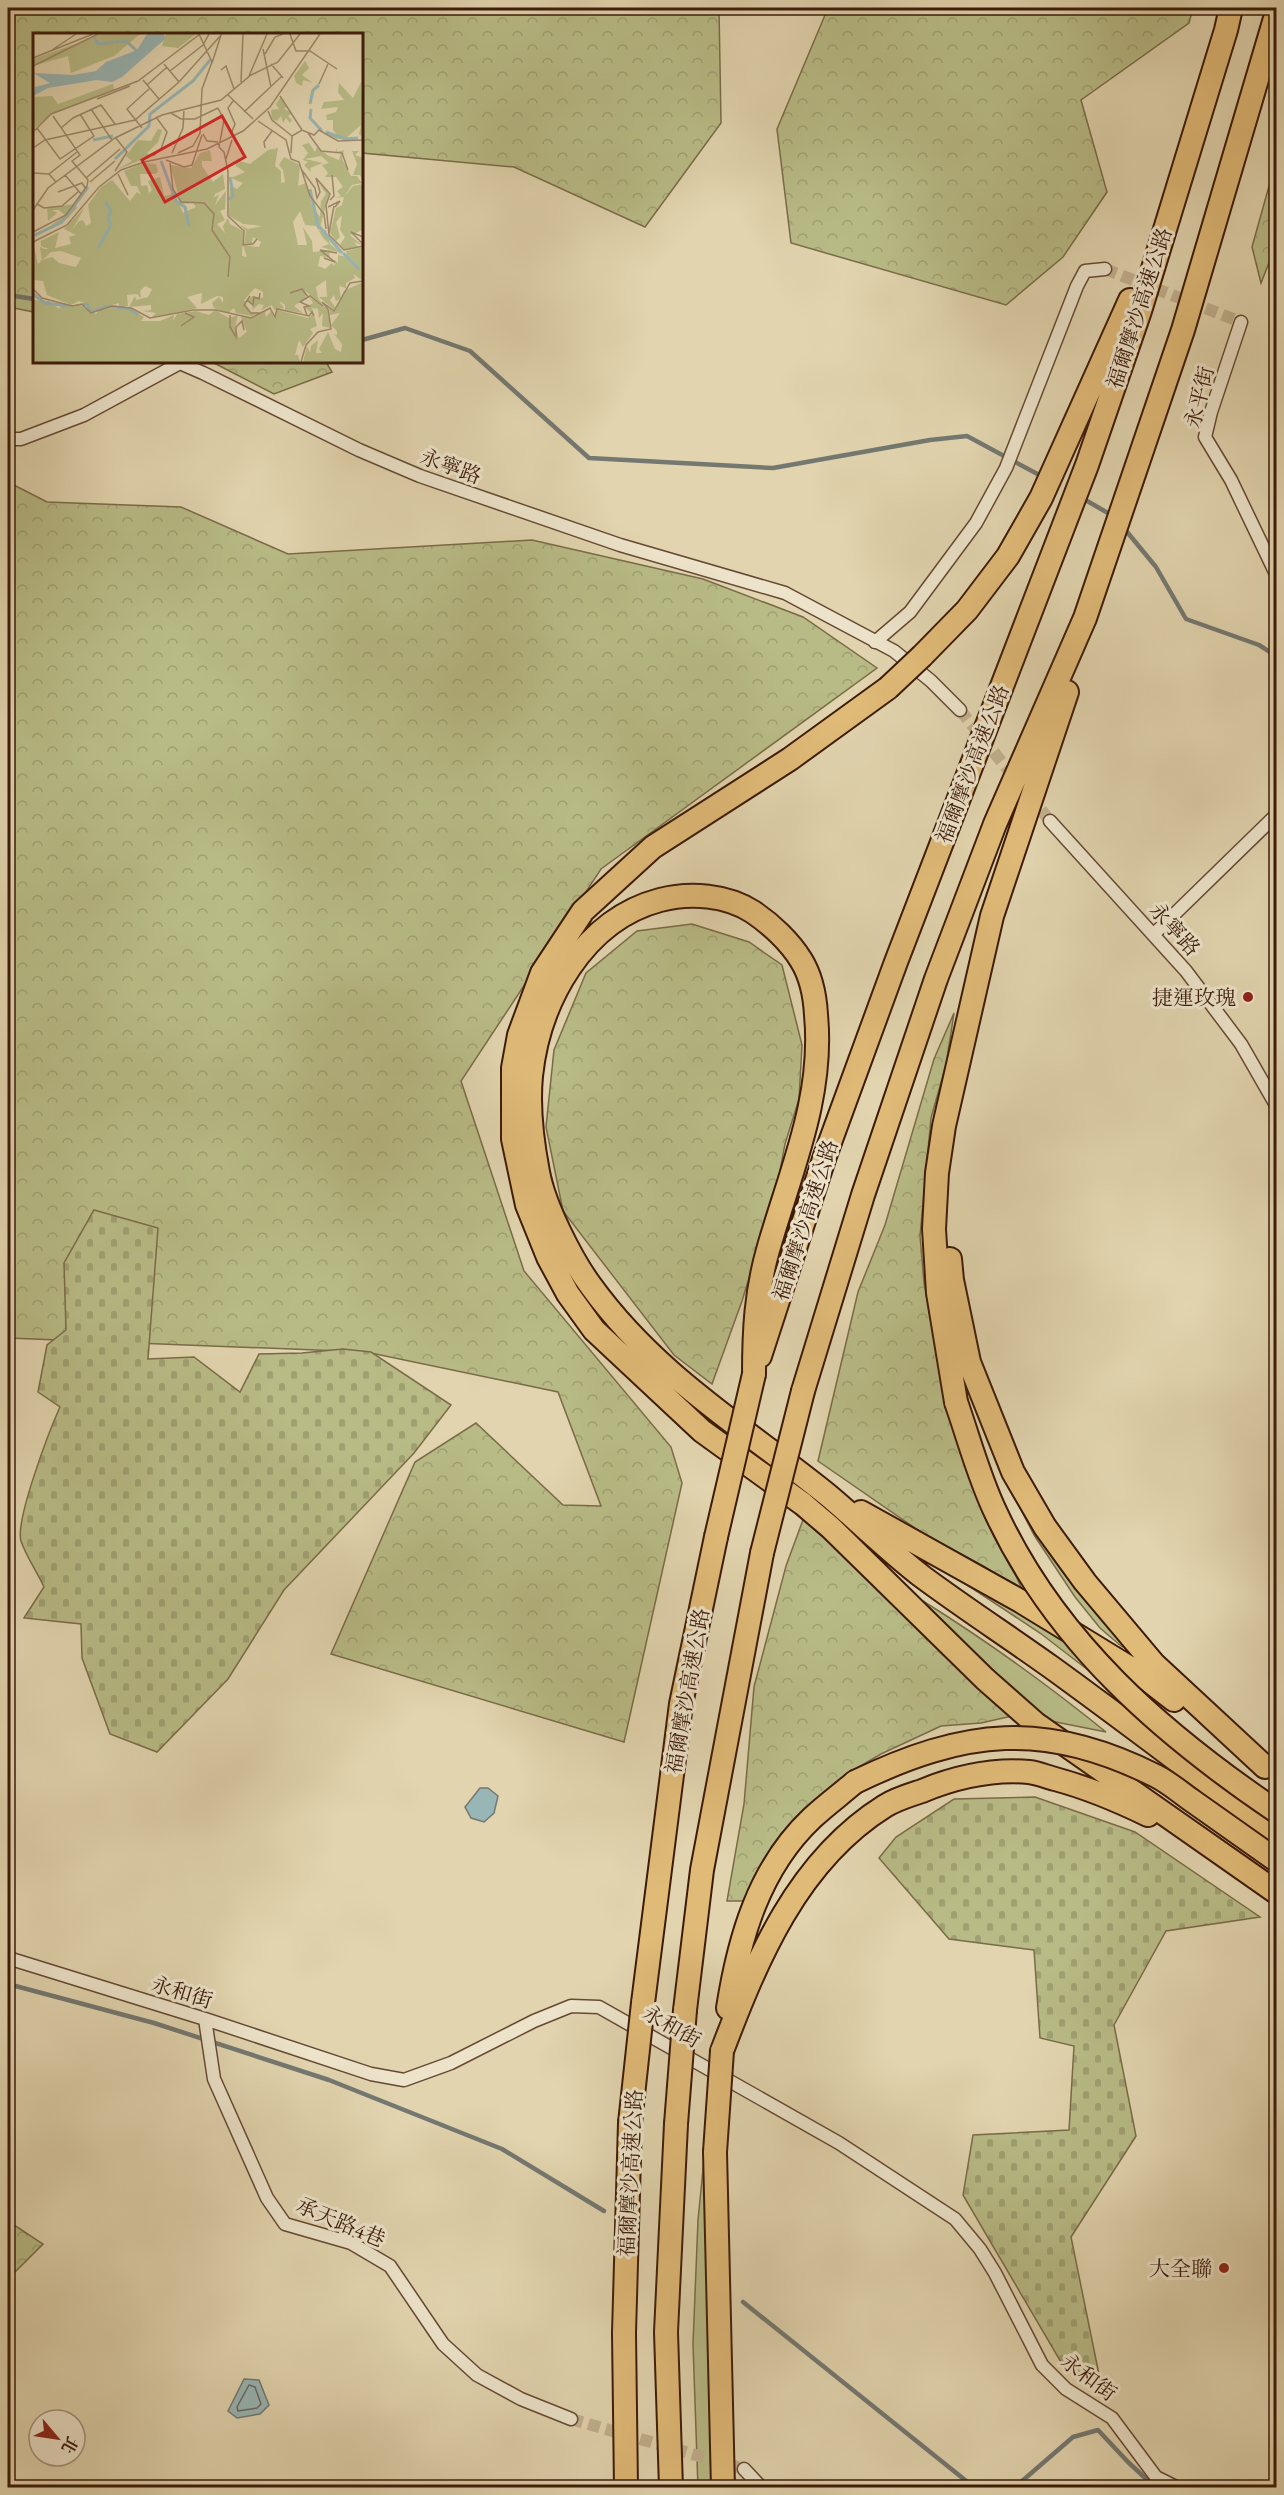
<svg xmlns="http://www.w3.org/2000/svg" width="1284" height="2495" viewBox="0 0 1284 2495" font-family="'EB Garamond','Noto Serif TC',serif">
<defs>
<pattern id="forest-crowns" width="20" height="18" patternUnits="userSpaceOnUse" patternTransform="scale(1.5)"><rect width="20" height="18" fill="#b8bb86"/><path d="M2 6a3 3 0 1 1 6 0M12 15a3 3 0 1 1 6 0" fill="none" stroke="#9fa072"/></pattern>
<pattern id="cemetery-stones" width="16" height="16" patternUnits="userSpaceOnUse" patternTransform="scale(1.5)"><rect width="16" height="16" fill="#b8bb86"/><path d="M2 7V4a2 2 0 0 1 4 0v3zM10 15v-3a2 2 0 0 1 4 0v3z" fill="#9fa072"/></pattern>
</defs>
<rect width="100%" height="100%" fill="#e1d4ae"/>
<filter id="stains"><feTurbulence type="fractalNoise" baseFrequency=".00333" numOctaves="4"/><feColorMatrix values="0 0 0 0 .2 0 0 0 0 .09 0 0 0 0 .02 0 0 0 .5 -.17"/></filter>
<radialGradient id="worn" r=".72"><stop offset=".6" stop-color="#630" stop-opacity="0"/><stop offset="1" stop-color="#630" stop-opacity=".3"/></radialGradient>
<path fill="#b8bb86" stroke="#7a6b48" stroke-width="1.5" d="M 977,1409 L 1145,1659 L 1121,1646 L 1100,1628 L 1075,1597 L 1034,1535 L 1017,1502 L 999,1467 Z
M 949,1573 L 1056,1627 L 1119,1694 L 1040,1633 Z
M 923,1601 C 987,1641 1048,1685 1106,1732 L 1046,1720 L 1013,1690 Z
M 709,2109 L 712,2487 L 698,2488 L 693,2344 L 698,2220 Z"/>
<path fill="url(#forest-crowns)" stroke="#7a6b48" stroke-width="1.5" d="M 8,8 L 719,8 L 721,123 L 645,227 L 514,167 L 362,153 L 362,34 L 34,34 L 34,312 L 8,307 Z
M 828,8 L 1193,8 L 1189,23 L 1081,100 L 1107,192 L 1063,257 L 1006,305 L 791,243 L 777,129 Z
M 1276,161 L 1276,245 L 1261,283 L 1252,247 Z
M 212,362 L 326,362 L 332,372 L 274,394 Z
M 8,482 L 47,502 L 181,507 L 288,554 L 532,540 L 703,579 L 803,617 L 877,668 L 601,869 L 461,1081 L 524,1271 L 671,1447 L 682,1483 L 624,1742 L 331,1654 L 415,1462 L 476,1423 L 563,1505 L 601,1506 L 558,1392 L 366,1352 L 8,1338 Z
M 692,924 L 749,942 L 782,965 L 802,1045 L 799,1099 L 785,1144 L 777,1187 L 742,1301 L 712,1384 L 674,1355 L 563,1211 L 546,1127 L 554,1050 L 586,973 L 637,931 Z
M 954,1013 L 946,1065 L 931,1118 L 920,1236 L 924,1283 L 939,1360 L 988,1514 L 1025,1596 L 985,1567 L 925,1535 L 818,1461 L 858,1292 L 885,1225 L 934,1059 Z
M 804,1517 L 1012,1716 L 981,1723 L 941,1726 L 881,1754 L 855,1769 L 828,1792 L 748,1901 L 727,1901 L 744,1804 L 754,1687 L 786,1566 Z
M 8,2221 L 43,2244 L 8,2279 Z"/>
<path fill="url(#cemetery-stones)" stroke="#7a6b48" stroke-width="1.5" d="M 94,1210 L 158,1228 L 148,1359 L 194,1357 L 240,1392 L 259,1354 L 302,1353 L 343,1349 L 371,1352 L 451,1405 L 414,1453 L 284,1590 L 228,1679 L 157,1752 L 110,1734 L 82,1658 L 81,1624 L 24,1618 L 44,1587 C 37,1572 26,1556 21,1541 C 15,1520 50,1429 60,1407 L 38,1392 L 47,1345 L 66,1330 L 64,1263 Z
M 1035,1797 L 1135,1832 L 1260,1917 L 1166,1931 L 1114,2025 L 1136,2136 L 1071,2237 L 1103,2394 L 1065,2369 L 963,2195 L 973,2135 L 1069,2130 L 1074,2046 L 1040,2038 L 1034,1950 L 949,1939 L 879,1858 L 896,1837 L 954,1799 Z"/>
<path fill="#98b6b5" stroke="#747871" stroke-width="1.5" d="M 480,1788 L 488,1788 L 498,1796 L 494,1813 L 484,1822 L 471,1818 L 465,1807 Z
M 244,2379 L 259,2380 L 269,2405 L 260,2414 L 237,2418 L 228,2411 Z"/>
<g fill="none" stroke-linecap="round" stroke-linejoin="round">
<path stroke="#6a6860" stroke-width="1.5" d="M 249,2385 L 255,2387 L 261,2404 L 257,2408 L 238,2411 L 237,2407 Z"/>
<path stroke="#747871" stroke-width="4.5" d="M 8,295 L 34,299
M 362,340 L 405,328 L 470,351 L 589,458 L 773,468 L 930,440 L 967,436 L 1043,477
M 1082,498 L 1113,516
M 1123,527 L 1156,567 L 1186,619 L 1259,645 L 1276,656
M 8,1984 L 154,2023 L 329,2080 L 502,2149 L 604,2211
M 743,2302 L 975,2488
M 1014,2488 L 1073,2437 L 1098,2430 L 1128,2462 L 1156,2488"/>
<path stroke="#c0af8d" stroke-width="12" stroke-dasharray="12 6" stroke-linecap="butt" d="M 1105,269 L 1241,322
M 960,710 L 1017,781
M 1030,796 L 1050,821
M 571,2419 L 744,2469"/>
<defs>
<path id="minor" d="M 1241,322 L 1211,412 L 1205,437 L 1231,480 L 1276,574
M 8,439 L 21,439 L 84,415 L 180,363 L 203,373 L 359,450 L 420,476 L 620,545 L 785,593 L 894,651 L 931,681 L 960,710
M 875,642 L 910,612 L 976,523 L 1006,468 L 1077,286 L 1085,271 L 1105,269
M 1050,821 L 1186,971 L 1241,1044 L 1276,1105
M 1154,934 L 1276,815
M 8,1958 L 205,2019 L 371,2074 L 404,2080 L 451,2063 L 534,2021 L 571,2006 L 599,2007 L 839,2143 L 955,2219 L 980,2249 L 995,2273 L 1042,2365 L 1066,2389 L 1112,2418 L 1156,2477 L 1178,2488
M 205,2019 L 214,2079 L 267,2198 L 285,2224 L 351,2243 L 390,2266 L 443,2344 L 477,2375 L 521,2399 L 571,2419
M 744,2469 L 762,2488"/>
<path id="motorway" d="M 922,656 L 967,610 L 1008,556 L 1041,498 L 1130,300
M 888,688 L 790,759 L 653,847 L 583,911 L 542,973 L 519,1035 L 513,1068 L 513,1139 L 527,1205 L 548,1257 L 568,1294 L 594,1330 L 702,1431 L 803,1504 L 830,1527 L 985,1679 L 1036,1724 L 1276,1892
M 950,1259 L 952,1280 L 969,1362 L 1013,1472 L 1045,1527 L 1085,1582 L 1154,1664 L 1265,1767
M 760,1356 L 825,1156 L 896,962 L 1087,465 L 1140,311 L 1226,30 L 1231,8
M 754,1374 C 754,1331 756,1292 768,1250 C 790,1172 824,1098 816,1015 C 815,996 811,976 801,960 C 790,942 771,924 753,912 C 727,895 690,892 660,900 C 584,920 539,1000 531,1076 C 528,1108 532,1141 538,1172 C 544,1205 571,1259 591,1286 C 656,1376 745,1428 829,1496 C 861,1523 891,1553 924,1578 C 966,1609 1009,1637 1051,1667 C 1127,1722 1201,1779 1276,1834
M 803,1391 L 863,1195 L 936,979 L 995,824 L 1085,618 L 1183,330 L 1276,15
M 956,1402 L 938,1293 L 934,1229 L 937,1173 L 944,1126 L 992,916 L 1067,692
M 861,1512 L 1022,1602 L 1143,1676 L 1174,1700
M 643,2003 L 681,1704 L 716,1537
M 728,2008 C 739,1938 759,1868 812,1818 C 826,1805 841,1794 855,1782
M 685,2010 L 702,1870 L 762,1553
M 722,2051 C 757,1959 797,1861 885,1806 C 896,1799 910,1795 922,1791 C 956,1777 993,1769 1029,1772 C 1038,1773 1047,1777 1055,1779 C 1089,1788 1117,1800 1148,1815
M 715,2152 L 723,2488
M 626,2488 L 624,2333 L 630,2123
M 671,2488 L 666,2332 L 676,2124"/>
</defs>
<use href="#minor" stroke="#664933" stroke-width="15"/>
<use href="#motorway" stroke="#3d1b0a" stroke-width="26"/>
<use href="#minor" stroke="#ece3ca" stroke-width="12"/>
<use href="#motorway" stroke="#e0ba77" stroke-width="22"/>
<defs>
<path id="motorway-bridge" d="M 888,688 L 922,656
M 956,1402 C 969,1439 979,1478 996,1513 C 1056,1642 1161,1733 1276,1811
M 716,1537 L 754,1374
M 762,1553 L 803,1391
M 855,1782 C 965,1729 1045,1720 1156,1776 C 1170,1783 1182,1794 1194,1802 C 1221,1821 1249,1841 1276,1860
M 630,2123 L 643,2003
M 676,2124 L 685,2010
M 715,2152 L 722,2051"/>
</defs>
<use href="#motorway-bridge" stroke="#3d1b0a" stroke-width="26" stroke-linecap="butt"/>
<use href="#motorway-bridge" stroke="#e0ba77" stroke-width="22"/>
</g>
<g fill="#8f2418" stroke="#ece3ca" stroke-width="2">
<circle cx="1248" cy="997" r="6"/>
<circle cx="1224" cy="2268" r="6"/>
</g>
<g text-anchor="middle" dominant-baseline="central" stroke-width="6" stroke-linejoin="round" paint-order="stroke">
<g font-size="21" fill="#3d1b0a" stroke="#ece3ca">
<text transform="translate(1139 308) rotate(-72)">福爾摩沙高速公路</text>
<text transform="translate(1199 397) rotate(-76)">永平街</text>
<text transform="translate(451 466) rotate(20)">永寧路</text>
<text transform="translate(972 764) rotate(-69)">福爾摩沙高速公路</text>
<text transform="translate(1175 929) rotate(48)">永寧路</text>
<text transform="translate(805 1220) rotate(-72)">福爾摩沙高速公路</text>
<text transform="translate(687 1691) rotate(-80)">福爾摩沙高速公路</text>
<text transform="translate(182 1992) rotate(17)">永和街</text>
<text transform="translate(672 2026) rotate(30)">永和街</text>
<text transform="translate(630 2173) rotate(-87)">福爾摩沙高速公路</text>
<text transform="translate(341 2222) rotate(23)">承天路4巷</text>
<text transform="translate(1089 2377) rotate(37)">永和街</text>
</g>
<g font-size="21" fill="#3d1b0a" stroke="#ece3ca" text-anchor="end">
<text x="1236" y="997">捷運玫瑰</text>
<text x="1212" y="2268">大全聯</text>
</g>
</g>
<g transform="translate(33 33)">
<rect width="330" height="330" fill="#e1d4ae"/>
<path d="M 59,5 L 62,9 L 82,10 L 81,23 L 38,40 L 35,23 L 0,33 L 0,26 ZM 328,49 L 330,105 L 326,101 L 328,92 L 312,106 L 304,106 L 292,100 L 305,103 L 300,97 L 300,87 L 294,87 L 293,82 L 303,79 L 305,74 L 288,76 L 291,69 L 311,67 L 305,59 L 306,50 L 320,65 ZM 80,51 L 81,57 L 20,81 L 0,96 L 0,64 L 19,63 L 25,71 ZM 125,96 L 129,97 L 125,109 L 114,120 L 118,123 L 83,137 L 99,128 L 93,123 L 105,107 L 118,108 ZM 304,114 L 304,119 L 311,117 L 309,126 L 318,143 L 324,143 L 329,150 L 319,152 L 311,164 L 320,153 L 330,151 L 330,197 L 317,202 L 330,213 L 321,209 L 326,215 L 312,217 L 307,212 L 312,204 L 307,197 L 309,182 L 303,189 L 307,204 L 303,208 L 297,200 L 303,175 L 309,172 L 311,164 L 302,165 L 308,163 L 304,158 L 310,154 L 303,144 L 292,144 L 295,140 L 289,132 L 296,130 L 296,123 L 306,127 L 308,120 L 303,119 ZM 245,115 L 242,133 L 248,138 L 248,150 L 252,149 L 250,137 L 246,132 L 251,124 L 267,132 L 265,153 L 273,150 L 279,172 L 287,184 L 288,168 L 293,161 L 284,147 L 296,161 L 286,198 L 293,197 L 297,211 L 308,220 L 288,214 L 296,211 L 290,205 L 283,193 L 272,192 L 267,178 L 260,189 L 265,212 L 274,212 L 270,194 L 279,208 L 280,219 L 297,217 L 303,221 L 296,218 L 297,225 L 287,223 L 285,233 L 292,236 L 299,230 L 301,233 L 302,227 L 305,230 L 305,222 L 314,224 L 313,218 L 330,214 L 330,248 L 320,241 L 322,245 L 313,250 L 313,255 L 306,253 L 308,266 L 303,268 L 301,262 L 297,267 L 302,274 L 301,277 L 286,264 L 294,264 L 293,247 L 283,254 L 285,265 L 290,272 L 272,258 L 273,265 L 261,273 L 270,280 L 252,277 L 252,272 L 246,268 L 251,275 L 241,277 L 239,272 L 228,277 L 231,272 L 226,271 L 219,277 L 220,272 L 214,268 L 219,263 L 230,265 L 230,259 L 222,255 L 211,267 L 218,280 L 226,279 L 219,283 L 203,280 L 201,275 L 195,280 L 181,275 L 179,270 L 186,264 L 190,270 L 190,264 L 184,263 L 168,271 L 169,260 L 154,264 L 164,275 L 118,285 L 123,280 L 110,278 L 118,277 L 118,272 L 96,274 L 102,263 L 103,267 L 115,264 L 119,256 L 112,253 L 107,258 L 108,265 L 104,261 L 94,262 L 95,273 L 86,273 L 86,270 L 59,278 L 54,271 L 46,268 L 38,272 L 14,262 L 10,248 L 0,247 L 0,210 L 5,231 L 9,227 L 7,214 L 11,216 L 16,216 L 8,213 L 8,208 L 26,199 L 22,215 L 38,211 L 36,204 L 43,202 L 31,196 L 52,174 L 39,197 L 46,188 L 50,187 L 53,193 L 58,190 L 55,172 L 68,154 L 79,147 L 97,168 L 104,159 L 108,162 L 104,153 L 98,153 L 91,138 L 111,130 L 123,131 L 125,139 L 122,141 L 107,141 L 108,153 L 114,152 L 116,160 L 119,157 L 115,148 L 127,144 L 131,163 L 138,162 L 138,151 L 150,180 L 163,174 L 160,170 L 148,171 L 137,132 L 158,135 L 167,120 L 177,117 L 179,128 L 169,128 L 169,123 L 169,133 L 180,149 L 190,141 L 192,156 L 182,161 L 181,165 L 186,161 L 182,172 L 193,158 L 192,176 L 187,178 L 192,187 L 184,191 L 192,200 L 190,193 L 195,185 L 197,191 L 210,198 L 209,223 L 214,224 L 210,212 L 226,214 L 228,209 L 220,204 L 219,211 L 211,211 L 213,198 L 207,192 L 215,196 L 229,193 L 210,191 L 196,183 L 197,152 L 204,156 L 210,150 L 198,145 L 212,139 L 203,133 L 203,127 L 217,131 L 235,117 ZM 28,218 L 48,225 L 43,234 L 26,230 L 19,224 L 9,227 L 18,219 ZM 319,118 L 326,118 L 322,122 L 330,125 L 330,149 L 327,142 L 320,142 L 324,131 ZM 42,171 L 44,175 L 35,185 L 4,203 L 32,182 L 26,177 L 19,177 L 24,180 L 15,188 L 14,175 ZM 330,249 L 330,329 L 270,329 L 274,313 L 277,320 L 278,313 L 285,307 L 283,320 L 289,320 L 286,316 L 295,299 L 302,316 L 308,319 L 309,311 L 301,301 L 304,302 L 304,298 L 298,292 L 307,280 L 297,282 L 296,275 L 302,278 L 311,258 ZM 0,260 L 1,267 L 16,268 L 26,276 L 28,272 L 47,272 L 63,281 L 68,275 L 98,276 L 111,284 L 108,288 L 127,288 L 141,282 L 140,288 L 144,281 L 163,278 L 176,282 L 182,277 L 196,285 L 205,282 L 202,294 L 206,305 L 214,299 L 208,284 L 219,285 L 238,275 L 232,279 L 233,284 L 238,278 L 241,284 L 244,277 L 275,285 L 280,281 L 272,275 L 280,270 L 276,264 L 295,276 L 297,295 L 289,293 L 290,280 L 286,285 L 285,276 L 279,275 L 284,293 L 277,296 L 280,300 L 270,314 L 266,307 L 262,322 L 265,322 L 267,329 L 0,329 Z" fill="#b8bb86" fill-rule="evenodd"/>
<path d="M 66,1 L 107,1 L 81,23 L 82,10 L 66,13 L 59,5 ZM 133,1 L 163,1 L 145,15 L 129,13 Z" fill="#b8bb86"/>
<path d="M 272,28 L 276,35 L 269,42 L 280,50 L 270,47 L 269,53 L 263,50 L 261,43 ZM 247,65 L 254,73 L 251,76 L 259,80 L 255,83 L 259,87 L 257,90 L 253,85 L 250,90 L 248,83 L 244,88 L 239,86 L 238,77 L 246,76 L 243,71 ZM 276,110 L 282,119 L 284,114 L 298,125 L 296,130 L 288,123 L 272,126 L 290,130 L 277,135 L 278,139 L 271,132 L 275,129 L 270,127 L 275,120 L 269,112 Z" fill="#b8bb86"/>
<path d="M 114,1 L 131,1 L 132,6 L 89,44 L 79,49 L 64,47 L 15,55 L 0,63 L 2,54 L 17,50 L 0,40 L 40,42 L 63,38 L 73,29 L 104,17 Z" fill="#98b6b5"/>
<path fill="none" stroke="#98b6b5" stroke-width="3" d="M 61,4 L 65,11 L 93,8 L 104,18M 277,71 L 280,57 L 286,52M 278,76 L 277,85 L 289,98M 293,99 L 312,106 L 325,105M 60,107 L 80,103M 82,126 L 116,93 L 117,81 L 160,48 L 177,27M 128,128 L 143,168 L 152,174 L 156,193M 277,156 L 285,192 L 309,220M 196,167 L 200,162 L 197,144M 0,203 L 29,189 L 55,154M 65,215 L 78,192 L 75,186 L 78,178 L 72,168M 310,220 L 326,236M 0,261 L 12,270 L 36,273M 49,272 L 54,271 L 58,279 L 75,273 L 96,276 L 105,282"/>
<path fill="none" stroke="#9f8a6c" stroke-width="1.5" d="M 257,1 L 263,18 L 277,18 L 304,36M 230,16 L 238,54M 19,17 L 43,1M 232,21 L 242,4 L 250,1M 0,25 L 60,1M 179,30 L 188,2M 131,31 L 146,49M 238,31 L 250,45M 0,33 L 65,1M 188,37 L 193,33 L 201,56M 137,38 L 170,12 L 176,1M 216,43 L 234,1M 110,47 L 126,66M 208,49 L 210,1M 286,51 L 295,31M 114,52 L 134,34M 195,62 L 220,86M 247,63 L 269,97M 64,66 L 97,53M 185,75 L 191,87 L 186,114 L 191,119 L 195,138 L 195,183 L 211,198 L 210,212 L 220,211 L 224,206M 58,76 L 79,107M 235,78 L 239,87 L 259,103 L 258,120M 211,79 L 248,44M 138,80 L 148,86 L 162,86 L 185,75M 225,88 L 253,107 L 258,126 L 266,129 L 277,163 L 291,181 L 293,196M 4,95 L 27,126 L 61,103 L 47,81M 28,95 L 40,85 L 68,72 L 82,91M 109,95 L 94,76 L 117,55M 0,99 L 18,81 L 105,48 L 167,1M 275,100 L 288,118 L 309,120 L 315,137M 170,101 L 174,108 L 185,109M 198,101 L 202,91 L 195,75 L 200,68M 259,103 L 269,97 L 281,102 L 286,97 L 305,108 L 330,107M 82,104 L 94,119 L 82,138M 0,115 L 12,107 L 102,87 L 146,49 L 189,1M 232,115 L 231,109 L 239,98M 139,120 L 150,95 L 151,76M 145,120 L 160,113 L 167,100 L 169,56 L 179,29 L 166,1M 120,123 L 128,116 L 134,99 L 123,84M 193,126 L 199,107M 133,127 L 151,134 L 159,132 L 169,102M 137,130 L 140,156 L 148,169 L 171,170 L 181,181 L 179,197 L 197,224 L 195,244M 268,136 L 282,155 L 284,165 L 287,159 L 283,145 L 297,161 L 293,172 L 296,202 L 311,217 L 330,213M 0,140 L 16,141 L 23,149M 16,141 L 44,119M 85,141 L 95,162M 32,142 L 49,162M 53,145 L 87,116M 57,149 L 82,128M 25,159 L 49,150 L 53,156M 297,167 L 301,163 L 299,142M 4,171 L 11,175 L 29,173 L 46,158M 295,174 L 307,168 L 302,174M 0,177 L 15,155 L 82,105 L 129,82 L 188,67 L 218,42 L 245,29 L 267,1M 0,199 L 33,182 L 54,153 L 55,147 L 39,128 L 47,122 L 20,83M 296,200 L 301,173M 330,204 L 318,199 L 330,211M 0,209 L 34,192 L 66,154 L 88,137 L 111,129 L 174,116 L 210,98 L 237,74 L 287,1M 291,225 L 302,229 L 287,217 L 304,220M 0,256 L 9,265 L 39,273 L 49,271 L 58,280 L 79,273 L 98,275 L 117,285 L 160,277 L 183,277 L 218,285 L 237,275 L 242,284 L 244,276 L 276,283 L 279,279 L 281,283M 257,260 L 269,256 L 275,264M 217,263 L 211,272 L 218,280 L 228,280M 214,267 L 220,272 L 221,264 L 226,266 L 227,260M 197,282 L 197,294 L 203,304 L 203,294 L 209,288 L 211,297M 274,282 L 271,274 L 276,273 L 267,269 L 277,263 L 290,273M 148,293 L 161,284 L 152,280M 268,329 L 273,312 L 285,299 L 298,296 L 295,276 L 289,269 L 301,278 L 317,250 L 330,248"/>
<path fill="#d62828" fill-opacity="0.15" stroke="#d62828" stroke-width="3" d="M 189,83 L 212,124 L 132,169 L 109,127 Z"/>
<rect width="330" height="330" fill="none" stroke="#3d1b0a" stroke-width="3"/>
</g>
<rect width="1284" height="2495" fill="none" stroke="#e1d4ae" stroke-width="30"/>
<rect x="9" y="9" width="1266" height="2477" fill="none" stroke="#3d1b0a" stroke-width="3"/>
<rect x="15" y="15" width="1254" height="2465" fill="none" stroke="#3d1b0a" stroke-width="1.5"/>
<g transform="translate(57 2438) rotate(119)"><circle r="28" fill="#ece3ca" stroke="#a6937d" stroke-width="1.5"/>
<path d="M0-4.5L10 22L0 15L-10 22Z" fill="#8f2418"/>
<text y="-9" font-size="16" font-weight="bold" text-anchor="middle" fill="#3d1b0a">北</text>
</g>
<rect width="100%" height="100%" filter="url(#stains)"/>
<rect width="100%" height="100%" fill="url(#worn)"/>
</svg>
